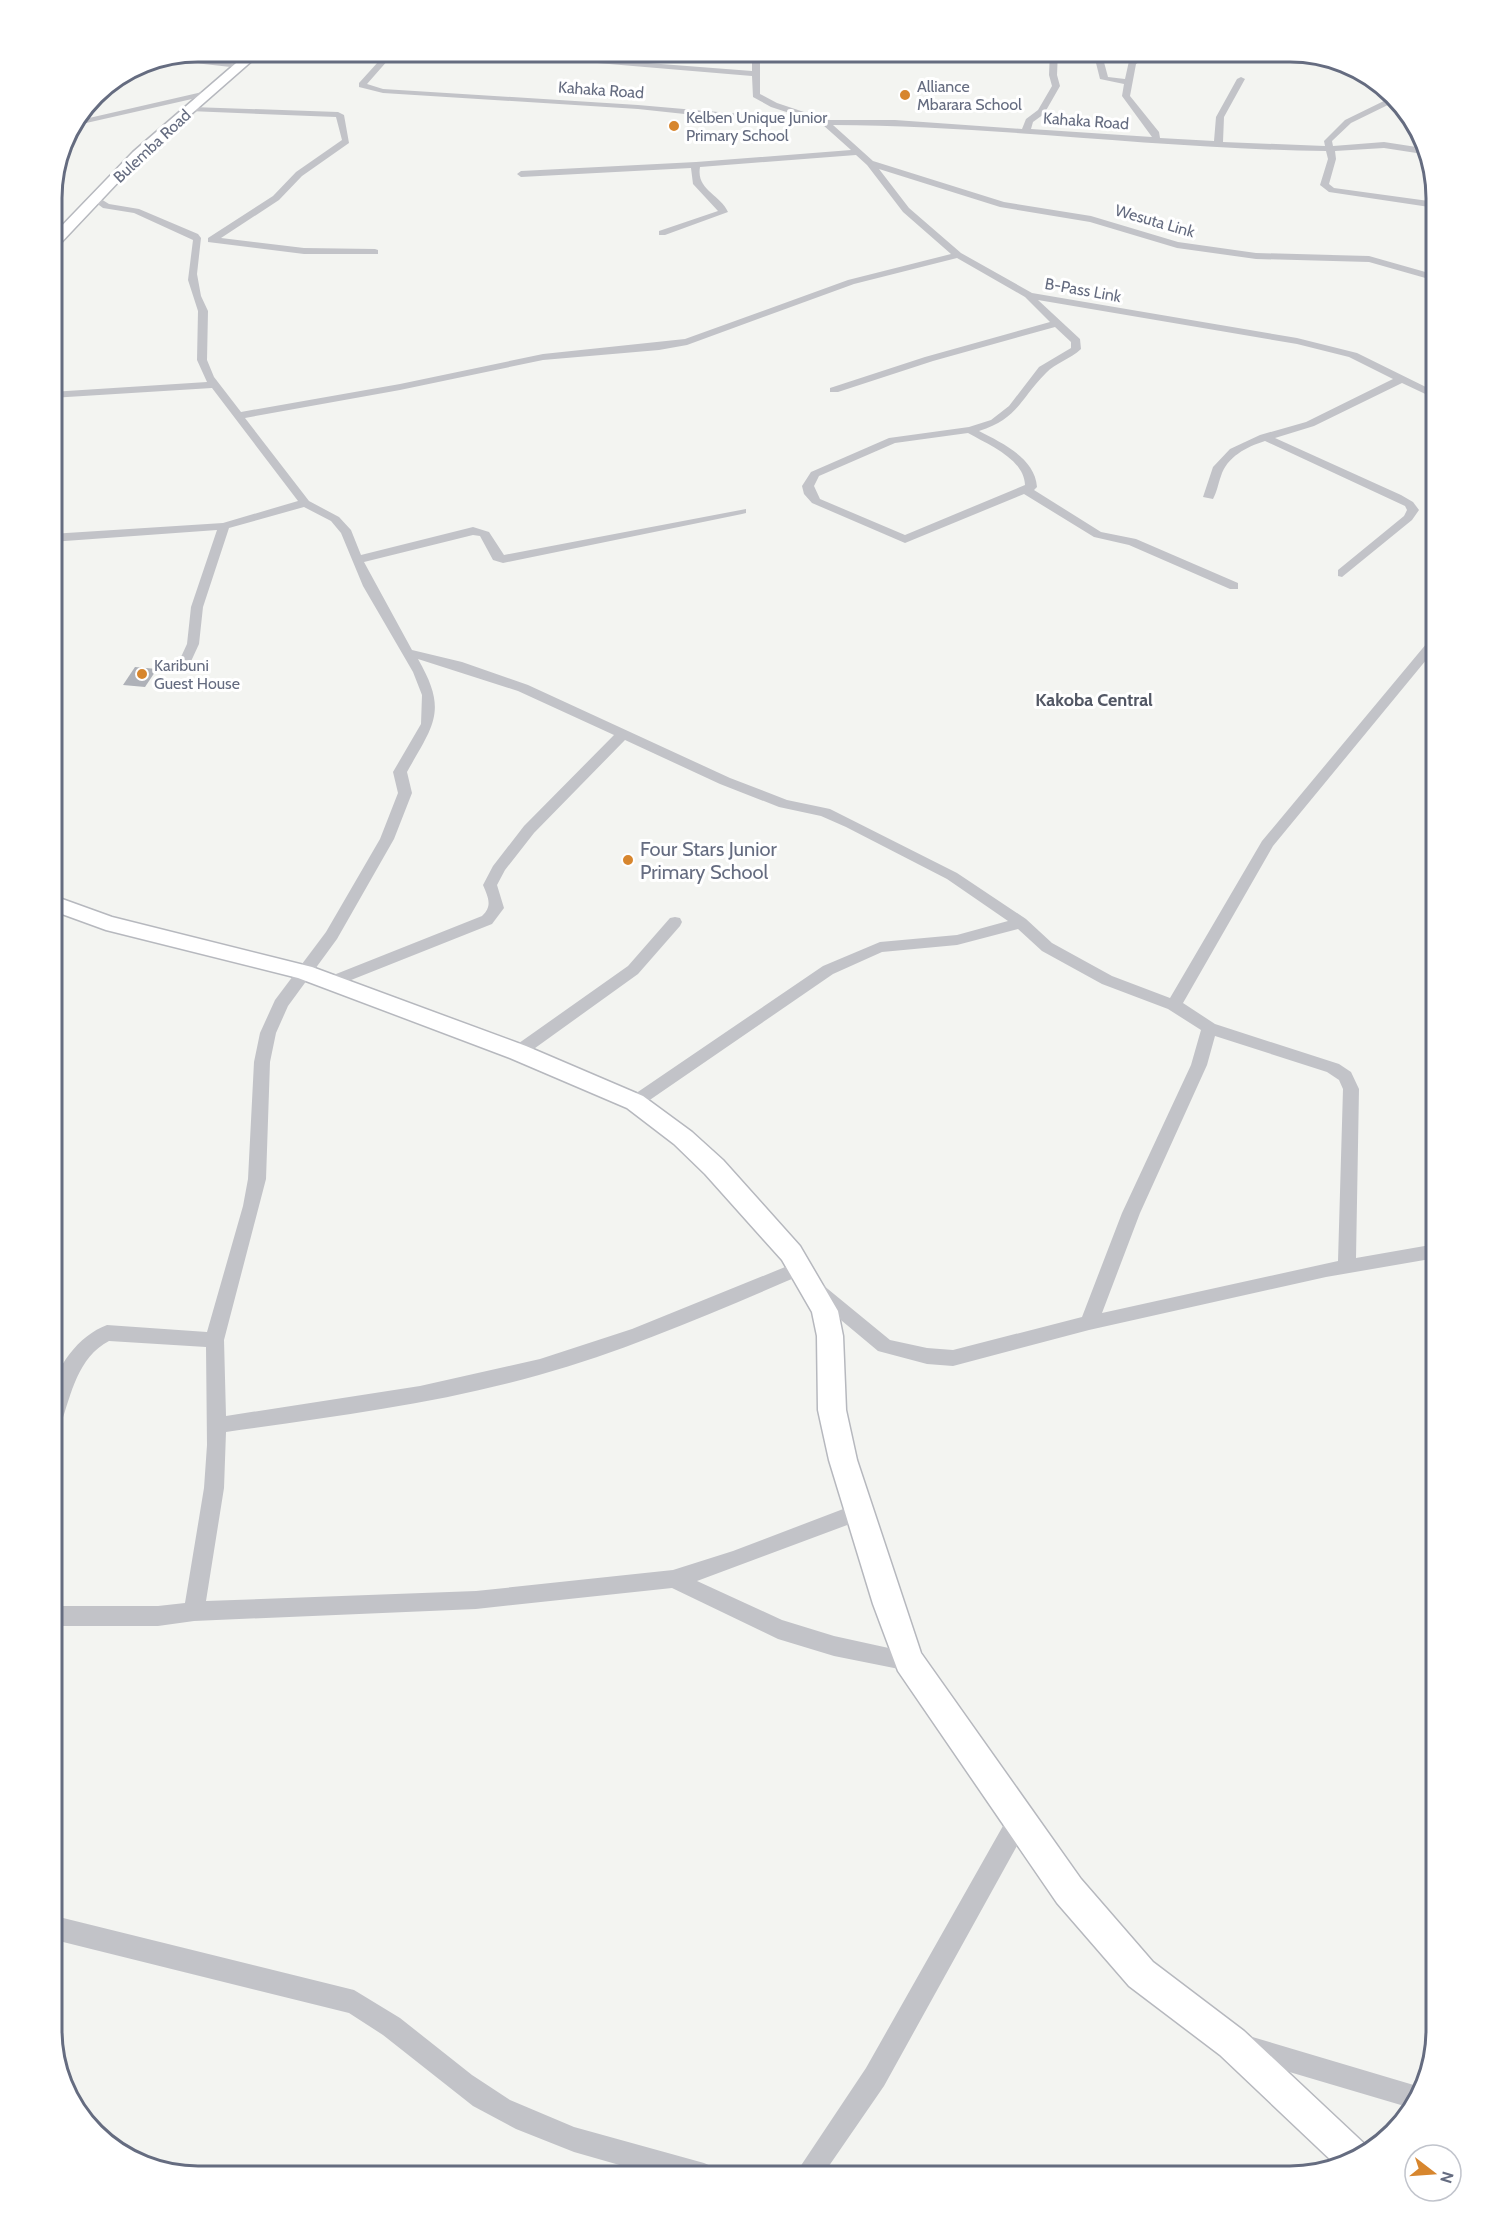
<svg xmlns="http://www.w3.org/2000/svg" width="1487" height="2227" viewBox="0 0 1487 2227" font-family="Cabin,sans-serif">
<rect width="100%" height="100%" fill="#f3f4f1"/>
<path fill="#aeb1b8" d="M 135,667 L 157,669 L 145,687 L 123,685 Z"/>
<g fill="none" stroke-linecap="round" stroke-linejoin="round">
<defs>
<path id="secondary" d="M 250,51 L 263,51 L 141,158 L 56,248 L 51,249 L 51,237 L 133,152 Z
M 51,895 L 112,917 L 312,967 L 526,1046 L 643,1096 L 692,1132 L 723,1160 L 800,1246 L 838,1311 L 843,1336 L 846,1410 L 857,1460 L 921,1653 L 1081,1879 L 1153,1962 L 1244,2031 L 1370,2149 L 1362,2156 L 1335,2164 L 1220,2055 L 1129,1986 L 1057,1903 L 898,1671 L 873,1604 L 829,1460 L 818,1410 L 817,1336 L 812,1312 L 782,1260 L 705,1174 L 674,1144 L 627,1108 L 510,1058 L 298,978 L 106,930 L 51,910 Z"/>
</defs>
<use href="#secondary" stroke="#b6b8be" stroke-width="3"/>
<path fill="#c2c3c8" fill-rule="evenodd" d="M 388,51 L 396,51 L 367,84 L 383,89 L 638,105 L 811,120 L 771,107 L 753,97 L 752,76 L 454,51 L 490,51 L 752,71 L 752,51 L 779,51 L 760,54 L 760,94 L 777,103 L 828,120 L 895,120 L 1022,129 L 1026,119 L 1038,110 L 1052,86 L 1049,75 L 1050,51 L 1058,51 L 1057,75 L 1060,86 L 1044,114 L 1033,122 L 1031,129 L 1152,137 L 1122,96 L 1124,84 L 1100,79 L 1093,51 L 1101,51 L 1108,77 L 1125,79 L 1129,61 L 1144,51 L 1154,51 L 1136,64 L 1130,96 L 1159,132 L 1160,138 L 1214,141 L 1216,117 L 1237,79 L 1241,77 L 1245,79 L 1224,117 L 1223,142 L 1325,146 L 1324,141 L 1345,120 L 1390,98 L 1394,102 L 1351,123 L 1332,141 L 1333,146 L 1384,142 L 1423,148 L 1423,154 L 1384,148 L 1335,151 L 1336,159 L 1329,184 L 1334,188 L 1436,202 L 1436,208 L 1329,192 L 1320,185 L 1328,159 L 1326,151 C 1162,149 999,126 833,125 L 873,161 L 1004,202 L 1091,216 L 1178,242 L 1256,253 L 1369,256 L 1436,275 L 1436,281 L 1369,262 L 1256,259 L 1177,248 L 1090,222 L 1000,207 L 879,169 L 909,208 L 961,253 L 1032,293 L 1297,338 L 1357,353 L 1436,392 L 1436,399 L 1402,383 L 1314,426 L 1275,438 L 1401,495 L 1413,502 L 1419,510 L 1412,520 L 1342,577 L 1338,576 L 1338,570 L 1404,516 L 1407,510 L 1405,506 L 1265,441 C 1246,447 1227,457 1221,476 C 1218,484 1217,492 1213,499 L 1203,497 L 1213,467 L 1230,449 L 1260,435 L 1306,422 L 1393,379 L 1349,357 L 1297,344 L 1038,300 L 1080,339 L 1081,349 C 1071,359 1055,363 1046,373 C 1019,400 1019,418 979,431 C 1002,443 1035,458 1037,487 L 1034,490 L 1101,532 L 1136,539 L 1238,583 L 1238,589 L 1230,589 L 1129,545 L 1094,537 L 1024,494 L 905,543 L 812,503 L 804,494 L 802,486 L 811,472 L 889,438 L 969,427 L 991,420 L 1009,406 L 1039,367 L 1071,348 L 1071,342 L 1055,327 L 933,361 L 838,392 L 830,392 L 830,388 L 925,357 L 1050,322 L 1025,297 L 957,258 L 854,284 L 687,345 L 659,350 L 543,360 L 400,390 L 245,418 L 309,501 L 339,517 L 351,530 L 361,555 L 473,527 L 489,532 L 504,555 L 746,509 L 746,513 L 742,514 L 503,563 L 493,560 L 480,536 L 473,535 L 364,562 L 412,650 L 462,662 L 528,685 L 730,778 L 787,800 L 830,809 L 957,873 L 1026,919 L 1052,943 L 1112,976 L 1170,998 L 1262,841 L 1432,637 L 1436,636 L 1436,648 L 1273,846 L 1183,1003 L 1215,1024 L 1339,1064 L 1351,1072 L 1359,1089 L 1356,1258 L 1436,1244 L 1436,1258 L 1326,1277 L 1089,1330 L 953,1366 L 927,1364 L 878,1351 L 811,1295 L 808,1290 L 811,1285 L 817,1283 L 823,1285 L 890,1340 L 927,1348 L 953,1350 L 1082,1317 L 1122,1213 L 1191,1065 L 1201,1030 L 1168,1009 L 1102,984 L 1042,951 L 1018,929 L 957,945 L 882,952 L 833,974 L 641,1106 L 629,1106 L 627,1102 L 629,1098 L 823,966 L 880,942 L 957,935 L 1008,921 L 947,879 L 846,827 L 821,816 L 779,807 L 720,784 L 625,740 L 534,833 L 505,870 L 497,885 L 504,908 L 492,924 L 336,986 L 326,986 L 323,982 L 326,978 L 482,916 C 493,906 488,897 483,885 L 493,866 L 524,826 L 614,735 L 518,691 L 418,659 C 448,711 434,724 407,772 L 412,793 L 394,839 L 337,939 L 288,1006 L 276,1033 L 270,1062 L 266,1179 L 224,1340 L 226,1416 L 420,1386 L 540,1359 L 632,1329 L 800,1261 L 806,1263 L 809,1268 L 806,1273 C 719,1310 631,1349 539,1375 C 437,1404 331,1417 226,1432 L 224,1488 L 206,1601 L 476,1591 L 673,1570 L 733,1551 L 859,1503 L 866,1506 L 869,1512 L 866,1518 L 697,1581 L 782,1620 L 834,1636 L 916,1654 L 919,1661 L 916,1668 L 909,1671 L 834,1656 L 778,1639 L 672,1588 L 476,1609 L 194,1621 L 158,1626 L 51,1626 L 51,1606 L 158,1606 L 185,1603 L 204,1488 L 207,1445 L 206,1347 L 109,1341 C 78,1357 71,1394 61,1424 L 58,1430 L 51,1432 C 51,1421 50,1409 51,1398 C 54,1368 79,1335 107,1325 L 207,1332 L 243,1206 L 248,1179 L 254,1062 L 260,1033 L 275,1000 L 326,932 L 380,839 L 398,793 L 393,772 L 421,724 L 422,695 L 413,672 L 363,586 L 341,533 L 331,521 L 304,507 L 229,528 L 203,607 L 199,644 L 187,670 L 181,674 L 175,670 L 187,644 L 191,607 L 217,530 L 51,542 L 51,534 L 223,523 L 298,501 L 212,388 L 51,398 L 51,392 L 207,382 L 197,360 L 198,311 L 188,280 L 193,240 L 134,213 L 103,208 L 91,199 L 96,196 L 109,204 L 139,209 L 198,234 L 201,238 L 197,274 L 201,296 L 208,311 L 207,360 L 214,377 L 241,412 L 400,384 L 543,354 L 685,339 L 848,280 L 951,254 L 903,212 L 867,165 L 856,155 L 700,167 C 696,190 720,194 728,212 L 665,235 L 659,235 L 659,231 L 718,211 L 693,184 L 691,168 L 521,177 L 517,174 L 521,171 L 696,162 L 851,150 L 823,125 L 786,125 L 638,109 L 383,93 L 359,87 L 359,83 ZM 968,433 C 989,445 1024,459 1025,485 L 905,535 L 820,499 L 814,486 L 819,476 L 895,443 ZM 1215,1036 L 1327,1072 L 1339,1080 L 1343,1089 L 1338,1261 L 1102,1313 L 1140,1213 L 1207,1065 Z
M 827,51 L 860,51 L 831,53 Z
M 170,57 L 240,64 L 244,66 L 240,68 L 158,59 Z
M 211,90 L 214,94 L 73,126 L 76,121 Z
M 192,107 L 338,112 L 344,115 L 349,143 L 302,176 L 279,200 L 221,238 L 304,248 L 375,249 L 378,250 L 378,254 L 304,254 L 208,242 L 208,238 L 273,196 L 296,172 L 342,140 L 336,117 L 189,111 Z
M 675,917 L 680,918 L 682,922 L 680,926 L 638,974 L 524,1056 L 512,1056 L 510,1052 L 512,1048 L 628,966 L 670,918 Z
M 1020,1807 L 1028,1810 L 1031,1818 L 1028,1826 L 884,2086 L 822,2176 L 794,2176 L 866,2068 L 1012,1810 Z
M 51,1915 L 354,1990 L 400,2018 L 472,2075 L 510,2100 L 574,2127 L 704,2163 L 713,2167 L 717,2176 L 658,2176 L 574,2152 L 516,2129 L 473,2106 L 383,2035 L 349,2013 L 51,1939 Z
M 1249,2036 L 1417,2086 L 1420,2087 L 1416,2103 L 1411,2108 L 1249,2060 L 1240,2057 L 1237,2048 L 1240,2039 Z"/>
<use href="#secondary" fill="#fff" fill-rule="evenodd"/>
</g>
<g fill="#d7862e" stroke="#fff" stroke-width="2">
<circle cx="905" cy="95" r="6"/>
<circle cx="674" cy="126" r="6"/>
<circle cx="142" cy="674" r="6"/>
<circle cx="628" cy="860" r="6"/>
</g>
<g text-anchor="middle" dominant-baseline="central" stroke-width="6" stroke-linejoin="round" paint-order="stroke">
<g font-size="16" fill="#656c80" stroke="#fff" text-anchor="start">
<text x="917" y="86">Alliance<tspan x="917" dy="18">Mbarara School</tspan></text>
<text x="686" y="117">Kelben Unique Junior<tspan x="686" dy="18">Primary School</tspan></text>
<text x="154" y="665">Karibuni<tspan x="154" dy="18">Guest House</tspan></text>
</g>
<g font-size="16" fill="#656c80" stroke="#fff">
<text transform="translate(601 90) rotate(4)">Kahaka Road</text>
<text transform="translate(1086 121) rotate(4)">Kahaka Road</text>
<text transform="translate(152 146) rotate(-43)">Bulemba Road</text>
<text transform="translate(1155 221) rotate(16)">Wesuta Link</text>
<text transform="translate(1083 290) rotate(10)">B-Pass Link</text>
</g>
<g font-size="18" font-weight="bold" fill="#535865" stroke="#fff">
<text x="1094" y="700">Kakoba Central</text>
</g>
<g font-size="20" fill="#656c80" stroke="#fff" text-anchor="start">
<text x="640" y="849">Four Stars Junior<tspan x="640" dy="23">Primary School</tspan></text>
</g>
</g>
<path d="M0 0H1487V2227H0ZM198 62H1290A136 136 0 0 1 1426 198V2030A136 136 0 0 1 1290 2166H198A136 136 0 0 1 62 2030V198A136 136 0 0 1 198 62Z" fill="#fff" fill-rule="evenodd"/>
<path fill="none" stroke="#656c80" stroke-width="3" d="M198 62H1290A136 136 0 0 1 1426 198V2030A136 136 0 0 1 1290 2166H198A136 136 0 0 1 62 2030V198A136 136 0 0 1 198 62Z"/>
<g transform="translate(1433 2173) rotate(107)"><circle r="28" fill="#ffffff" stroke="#c1c4cc" stroke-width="1.5"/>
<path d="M0-4.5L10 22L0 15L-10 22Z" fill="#d7862e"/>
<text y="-9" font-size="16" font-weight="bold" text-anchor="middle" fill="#656c80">N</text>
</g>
</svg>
